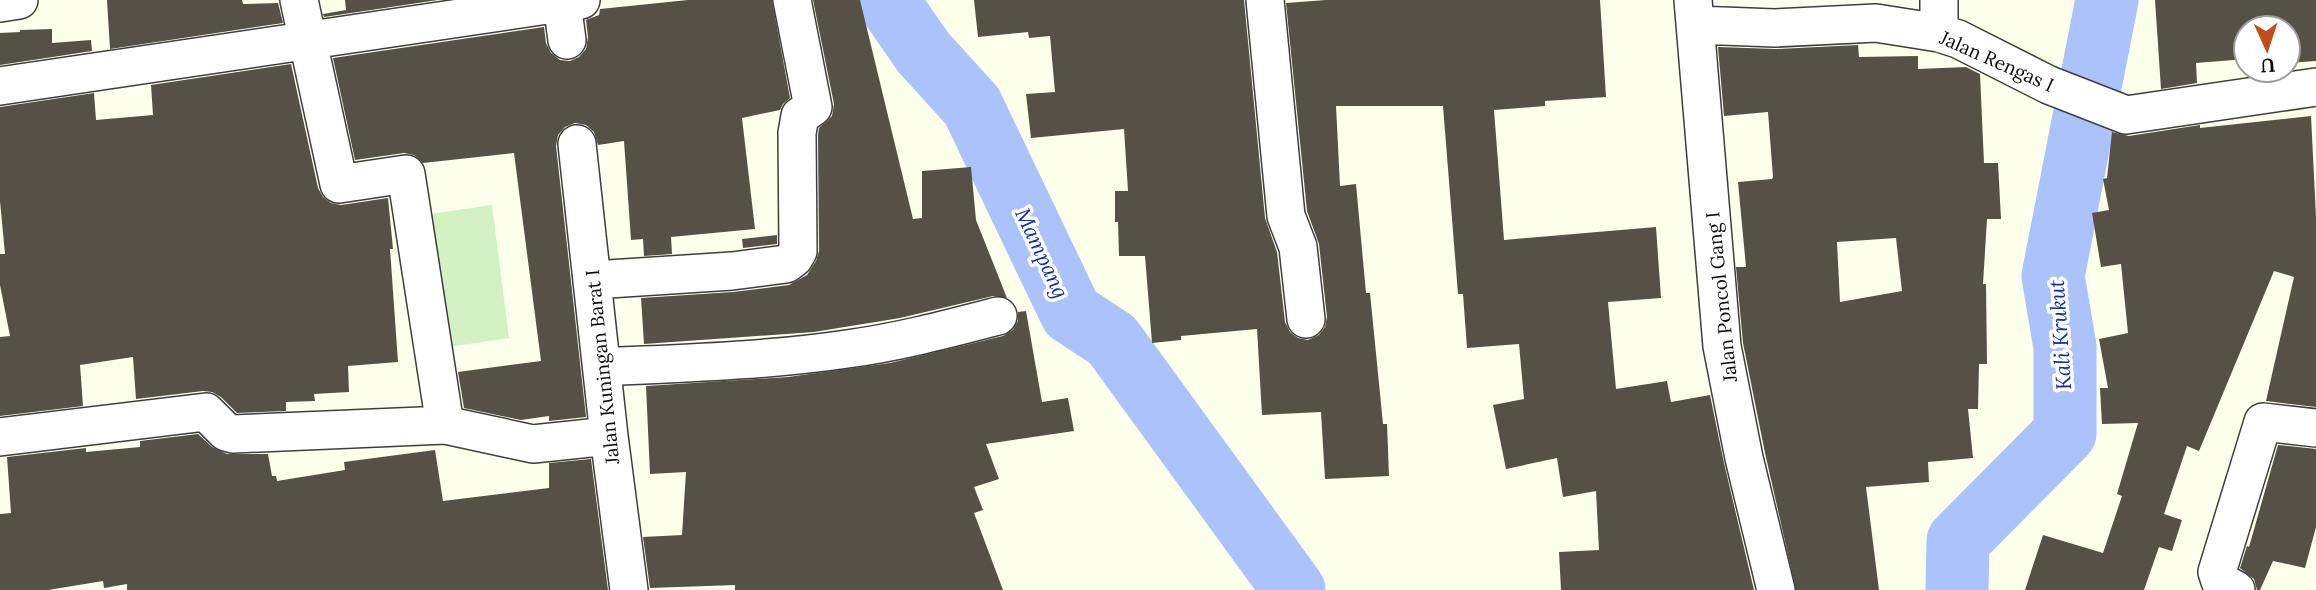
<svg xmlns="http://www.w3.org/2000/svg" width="2316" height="590" viewBox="0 0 2316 590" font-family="Lora,serif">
<rect width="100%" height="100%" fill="#fcffea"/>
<path fill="#d2f2c4" d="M 492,205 L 509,338 L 435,349 L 417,216 Z"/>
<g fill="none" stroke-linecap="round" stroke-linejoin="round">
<path stroke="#abc2fa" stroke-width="63" d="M 887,0 L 923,52 L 972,106 L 1071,313 L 1112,340 L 1294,590
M 1957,590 L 1958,541 L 2065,433 L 2065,347 L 2053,276 L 2107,0"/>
</g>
<path fill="#555147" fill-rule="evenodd" d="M 107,0 L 242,0 L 243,4 L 278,3 L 283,23 L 110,49 Z
M 345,0 L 438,0 L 324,17 L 323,14 L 346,10 Z
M 688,0 L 772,0 L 790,98 L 783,104 L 780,110 L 742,118 L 755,229 L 671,237 L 672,254 L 644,256 L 643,239 L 631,240 L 624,141 L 598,145 L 594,132 L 586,125 L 575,123 L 565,127 L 558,135 L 556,146 L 586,417 L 549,421 L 549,416 L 521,420 L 464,408 L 458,372 L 541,361 L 514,153 L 423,163 L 414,155 L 404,153 L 355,160 L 333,58 L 544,27 L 546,43 L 551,53 L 560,60 L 570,61 L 579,57 L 586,49 L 588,37 L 586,20 L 599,15 L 600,9 Z
M 813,0 L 860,0 L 913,219 L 922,218 L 922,171 L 971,167 L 976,220 L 1007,298 L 993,296 L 900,318 L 814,332 L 644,344 L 641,298 L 733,292 L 789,285 L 807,275 L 816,261 L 819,251 L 818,135 L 819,128 L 832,116 L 834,104 Z
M 974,0 L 1244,0 L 1265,218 L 1277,252 L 1285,322 L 1290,332 L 1298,338 L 1308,340 L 1319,335 L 1325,327 L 1327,317 L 1319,244 L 1307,211 L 1286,3 L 1326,0 L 1600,0 L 1606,97 L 1545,101 L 1545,106 L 1494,110 L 1504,240 L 1656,227 L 1661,298 L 1608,302 L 1616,389 L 1667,381 L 1671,402 L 1710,395 L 1724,463 L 1754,590 L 1561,590 L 1559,552 L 1599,550 L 1596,491 L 1563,497 L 1557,458 L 1506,469 L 1493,405 L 1524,399 L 1519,344 L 1467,348 L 1463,294 L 1458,294 L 1443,106 L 1336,106 L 1340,186 L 1356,184 L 1366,293 L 1370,293 L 1383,424 L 1387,424 L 1389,476 L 1325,479 L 1321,412 L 1262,415 L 1257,329 L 1181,336 L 1181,340 L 1152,343 L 1145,256 L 1119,256 L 1118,222 L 1115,222 L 1115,191 L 1128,191 L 1124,129 L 1031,138 L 1026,94 L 1055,92 L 1050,36 L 1029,38 L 1028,32 L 978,37 Z
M 2155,0 L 2316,0 L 2316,61 L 2288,63 L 2288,28 L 2246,28 L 2246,59 L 2196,63 L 2197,83 L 2161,89 Z
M 52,29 L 52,43 L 91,40 L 92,51 L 0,65 L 0,33 L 20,32 L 20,30 Z
M 1858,45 L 1859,57 L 1918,56 L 1918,69 L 1966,67 L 1980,74 L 1984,163 L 1998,163 L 2001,219 L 1987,219 L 1983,284 L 1986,284 L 1987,364 L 1979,364 L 1978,409 L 1968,409 L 1973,458 L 1928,462 L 1929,482 L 1866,487 L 1879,590 L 1796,590 L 1765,453 L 1743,343 L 1736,267 L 1746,267 L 1738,182 L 1772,179 L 1773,177 L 1768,112 L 1724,116 L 1718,47 L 1776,49 ZM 1896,238 L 1902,291 L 1840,302 L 1837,242 Z
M 291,64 L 318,188 L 323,197 L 331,203 L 341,205 L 388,198 L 393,249 L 390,249 L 398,362 L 348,366 L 349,392 L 314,394 L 315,401 L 286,402 L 286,411 L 237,413 L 221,397 L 212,392 L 203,391 L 136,399 L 133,357 L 80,365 L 83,406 L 0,416 L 0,337 L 10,336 L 0,285 L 0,254 L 5,254 L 0,201 L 0,107 L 94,93 L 96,120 L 153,115 L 151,85 Z
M 2311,116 L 2316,217 L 2316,407 L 2266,401 L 2294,277 L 2274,271 L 2199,451 L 2187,446 L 2164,514 L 2182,520 L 2172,551 L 2159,547 L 2144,590 L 2025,590 L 2043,535 L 2103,553 L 2122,496 L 2117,494 L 2138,423 L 2102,424 L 2100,388 L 2108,388 L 2099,339 L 2128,333 L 2121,264 L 2101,267 L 2092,213 L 2109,210 L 2103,179 L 2107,178 L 2112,132 L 2129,136 L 2200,125 L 2200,128 Z
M 777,235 L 777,244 L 743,248 L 742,239 Z
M 1026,311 L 1042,402 L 1068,398 L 1074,431 L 986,444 L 999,479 L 974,487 L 983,510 L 974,513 L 1003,590 L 735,590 L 735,585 L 650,588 L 643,537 L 682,535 L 686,472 L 650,474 L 646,386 L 788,377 L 890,363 L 1003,336 L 1013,330 L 1018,321 L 1018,312 Z
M 198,434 L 212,447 L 227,454 L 268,454 L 272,476 L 276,476 L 277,481 L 345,470 L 344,462 L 435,450 L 443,501 L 549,488 L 549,463 L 591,459 L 608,590 L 127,590 L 127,584 L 104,588 L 103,581 L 48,590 L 0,590 L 0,514 L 11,513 L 7,457 L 86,448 L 86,452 L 140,447 L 140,441 Z
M 2278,445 L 2316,449 L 2316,527 L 2305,568 L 2273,561 L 2260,590 L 2257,590 L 2254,579 L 2240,568 L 2247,546 L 2249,547 Z"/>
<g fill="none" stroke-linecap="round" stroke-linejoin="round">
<defs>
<path id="minor" d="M 299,0 L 339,184 L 406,174 L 445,425
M 1265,0 L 1286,216 L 1298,247 L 1306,319
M 1693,0 L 1722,346 L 1744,458 L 1776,590
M 1939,0 L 1939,33
M 0,3 L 19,0
M 562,3 L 567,40
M 1696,25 L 1775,28 L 1876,23 L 1939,33 L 1958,39 L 2049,85 L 2126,115 L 2316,87
M 0,86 L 581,0
M 577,144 L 609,436 L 629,590
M 593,280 L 732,271 L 786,264 L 794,258 L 798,251 L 797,133 L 800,116 L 813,107 L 792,0
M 603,367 C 684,363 766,361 847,349 C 899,342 948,329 998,316
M 0,437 L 206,412 L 226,432 L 233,434 L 445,425 L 533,444 L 609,436
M 2236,590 L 2220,581 L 2217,572 L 2263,422 L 2316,428"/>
</defs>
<use href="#minor" stroke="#3e3e3e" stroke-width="40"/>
<use href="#minor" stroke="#fff" stroke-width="37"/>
</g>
<g text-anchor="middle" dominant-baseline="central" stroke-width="7" stroke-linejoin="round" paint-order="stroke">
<g font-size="19" fill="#0b0b0b" stroke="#fff">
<text transform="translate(1997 61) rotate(24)">Jalan Rengas I</text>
<text transform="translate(1721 297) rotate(-96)">Jalan Poncol Gang I</text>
<text transform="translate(602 367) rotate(-96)">Jalan Kuningan Barat I</text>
</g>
<g font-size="21" font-style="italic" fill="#0e30a4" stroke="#fff">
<text transform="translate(1042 253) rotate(65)">Mampang</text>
<text transform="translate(2060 335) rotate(-94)">Kali Krukut</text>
</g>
</g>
<g transform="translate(2267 49) rotate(177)"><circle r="33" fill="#ffffff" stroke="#9d9d9d" stroke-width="2"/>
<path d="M0-5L12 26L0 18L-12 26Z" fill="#c34c1b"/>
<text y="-10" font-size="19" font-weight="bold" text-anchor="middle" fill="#0b0b0b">U</text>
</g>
</svg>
